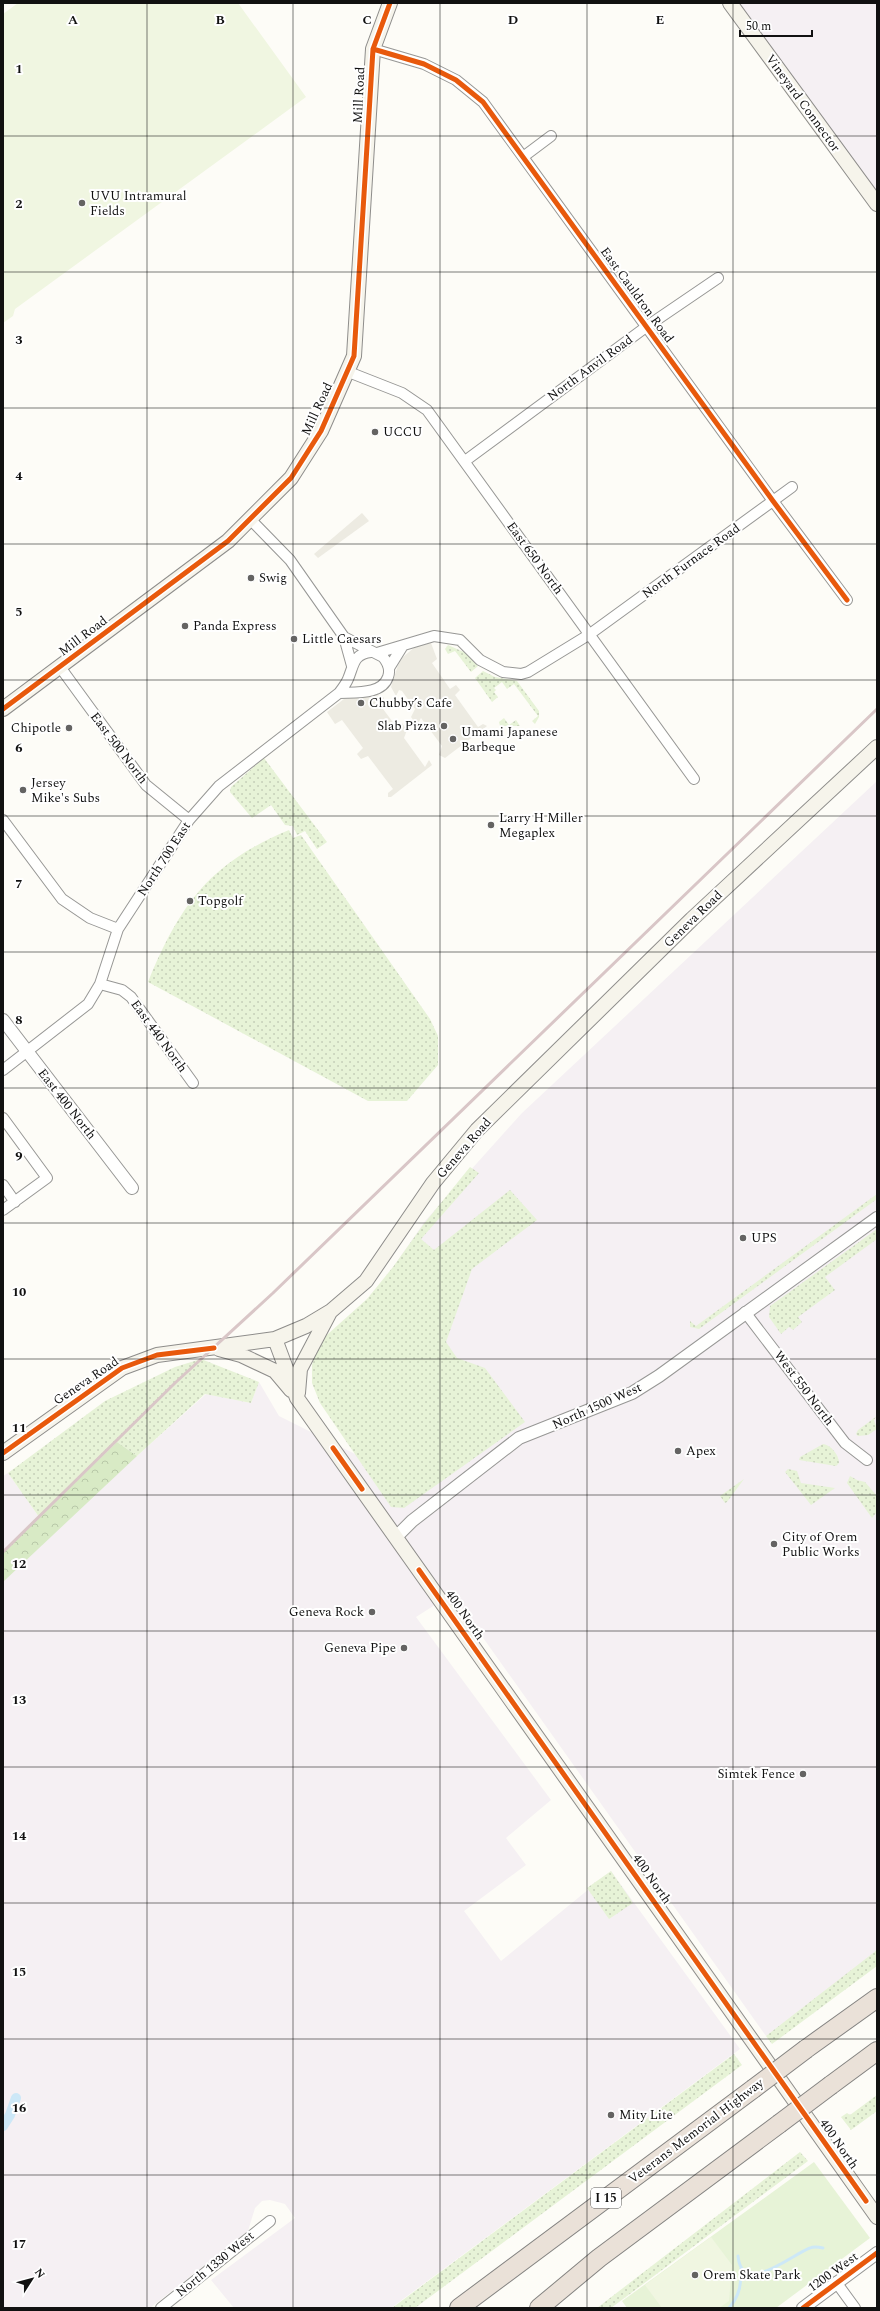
<svg xmlns="http://www.w3.org/2000/svg" width="880" height="2311" viewBox="0 0 880 2311" font-family="Spectral,serif">
<defs>
<pattern id="grass-dots" width="8" height="8" patternUnits="userSpaceOnUse"><rect width="8" height="8" fill="#e7f3d7"/><path d="M2 2h.1M6 6h.1" fill="none" stroke="#c5cfb8" stroke-width="1.8" stroke-linecap="round"/></pattern>
<pattern id="forest-crowns" width="20" height="18" patternUnits="userSpaceOnUse"><rect width="20" height="18" fill="#d8eac5"/><path d="M2 6a3 3 0 1 1 6 0M12 15a3 3 0 1 1 6 0" fill="none" stroke="#b8c8a8"/></pattern>
</defs>
<rect width="100%" height="100%" fill="#fdfcf7"/>
<path fill="#f5f0f3" d="M 738,3 L 877,3 L 877,197 Z
M 877,781 L 877,1954 L 766,2036 L 452,1594 L 416,1617 L 551,1800 L 506,1838 L 526,1865 L 464,1911 L 501,1961 L 611,1871 L 740,2049 L 391,2308 L 234,2308 L 211,2280 L 295,2218 L 285,2204 L 270,2200 L 262,2201 L 255,2208 L 248,2231 L 150,2308 L 3,2308 L 3,1476 L 8,1473 L 39,1517 L 117,1442 L 137,1456 L 206,1394 L 251,1403 L 259,1382 L 279,1416 L 383,1468 L 378,1289 L 425,1221 L 522,1113 Z"/>
<path fill="url(#grass-dots)" d="M 448,645 L 466,653 L 478,666 L 471,672 L 455,651 L 448,654 L 445,649 Z
M 483,671 L 495,677 L 517,681 L 539,711 L 539,717 L 535,724 L 532,721 L 538,716 L 514,684 L 507,689 L 502,682 L 494,688 L 496,690 L 494,692 L 498,697 L 492,702 L 475,678 Z
M 504,718 L 509,725 L 516,720 L 520,726 L 500,726 L 499,722 Z
M 264,758 L 327,842 L 317,849 L 305,831 L 297,835 L 293,826 L 285,825 L 271,805 L 252,818 L 230,792 L 231,787 Z
M 289,830 L 293,838 L 301,835 L 430,1019 L 438,1036 L 438,1065 L 407,1101 L 368,1101 L 148,982 C 180,904 210,863 289,830 Z
M 470,1167 L 479,1173 L 421,1239 L 434,1250 L 510,1190 L 537,1220 L 472,1269 L 446,1342 L 457,1358 L 485,1368 L 525,1422 L 404,1508 L 391,1507 L 320,1403 L 312,1383 L 312,1365 L 319,1342 L 367,1299 L 393,1267 L 423,1225 Z
M 877,1194 L 877,1199 L 699,1329 L 690,1327 L 690,1321 L 696,1326 Z
M 877,1229 L 877,1239 L 825,1277 L 835,1290 L 798,1317 L 802,1322 L 793,1330 L 789,1327 L 781,1334 L 769,1317 L 770,1306 Z
M 201,1359 L 259,1382 L 251,1403 L 205,1394 L 137,1456 L 117,1442 L 39,1517 L 8,1473 L 105,1401 L 175,1367 Z
M 877,1416 L 874,1420 L 877,1429 L 868,1435 L 858,1436 L 856,1434 L 858,1430 Z
M 823,1444 C 831,1445 839,1455 839,1463 L 836,1466 L 799,1460 L 800,1457 Z
M 788,1469 L 797,1471 L 801,1483 L 835,1488 L 811,1505 L 785,1472 Z
M 850,1476 L 857,1480 L 865,1482 L 877,1496 L 877,1512 L 872,1518 L 847,1483 Z
M 744,1479 L 727,1502 L 725,1503 L 720,1496 Z
M 611,1871 L 633,1903 L 609,1919 L 587,1888 Z
M 877,1950 L 877,1966 L 772,2044 L 766,2036 Z
M 734,2054 L 742,2065 L 415,2308 L 392,2308 Z
M 877,2095 L 877,2111 L 851,2130 L 841,2117 L 847,2113 L 850,2115 Z
M 800,2152 L 808,2161 L 611,2308 L 597,2308 Z"/>
<path fill="url(#forest-crowns)" d="M 117,1442 L 137,1456 L 3,1582 L 3,1552 Z"/>
<path fill="#e7f3d7" d="M 814,2162 L 870,2238 L 776,2308 L 627,2308 L 622,2301 Z"/>
<path fill="#f0f6e1" d="M 18,3 L 238,3 L 306,97 L 15,309 L 13,316 L 3,323 L 3,14 Z
M 711,2237 L 732,2265 L 729,2301 L 719,2308 L 662,2308 L 645,2285 Z"/>
<path fill="#edebe2" d="M 362,513 L 369,521 L 318,558 L 314,554 Z
M 431,643 L 437,659 L 432,663 L 450,689 L 456,685 L 460,690 L 455,695 L 478,727 L 483,724 L 487,726 L 445,758 L 439,755 L 442,746 L 421,718 L 417,725 L 411,717 L 415,709 L 402,691 L 399,690 L 396,696 L 391,687 L 398,665 L 403,657 L 415,647 Z
M 364,694 L 382,696 L 384,698 L 380,705 L 398,729 L 402,723 L 407,730 L 404,738 L 425,767 L 429,760 L 432,765 L 391,797 L 388,797 L 388,793 L 393,789 L 368,756 L 361,759 L 357,754 L 363,748 L 342,720 L 335,724 L 327,712 L 344,699 Z"/>
<g fill="none" stroke-linecap="round" stroke-linejoin="round">
<path stroke="#cde8f7" stroke-width="3" d="M 738,2256 C 742,2298 792,2254 810,2248 C 814,2246 819,2247 823,2248
M 729,2308 C 740,2295 741,2285 741,2268"/>
<path stroke="#cde8f7" stroke-width="10" d="M 3,2126 L 10,2115 L 16,2098"/>
<defs>
<path id="minor" d="M 373,49 L 424,64 L 456,80 L 483,102 L 773,501 L 847,600
M 523,157 L 551,136
M 346,371 L 402,393 L 427,410 L 694,779
M 465,461 L 646,327 L 718,278
M 250,519 L 290,560 L 344,637 L 352,666
M 377,653 L 434,636 L 460,640 L 480,660 L 503,672 L 521,674 L 528,672 L 590,634 L 792,487
M 60,667 L 146,785 L 189,820
M 389,668 L 402,647
M 339,693 C 355,692 382,695 388,677 C 391,669 388,663 383,657 L 344,637
M 3,820 L 62,899 L 90,918 L 118,929
M 100,984 L 122,990 L 131,997 L 193,1083
M 3,1070 L 88,1004 L 100,984 L 118,929 L 189,820 L 219,786 L 339,693 C 342,689 346,684 348,679 C 354,665 353,654 371,652
M 3,1118 L 47,1178 L 3,1210
M 3,1185 L 15,1202
M 745,1312 L 845,1443 L 867,1460
M 836,2282 L 855,2308
M 161,2308 L 270,2221"/>
<path id="tertiary" d="M 3,1020 L 132,1188
M 396,1537 L 412,1521 L 519,1438 L 632,1393 L 659,1376 L 877,1218
M 803,2308 L 877,2253"/>
<path id="secondary" d="M 730,3 L 877,204
M 3,709 L 228,541 L 291,478 L 321,431 L 354,356 L 373,49 L 390,3
M 275,1339 L 297,1398 L 877,2217
M 219,1349 L 241,1355 L 275,1371 L 291,1390
M 298,1393 L 300,1369 L 330,1312
M 3,1453 L 122,1368 L 157,1355 L 275,1339 L 306,1326 L 331,1311 L 366,1281 L 433,1183 L 477,1130 L 692,919 L 877,747"/>
<path id="motorway" d="M 806,2049 L 877,1998
M 831,2085 L 877,2051
M 459,2308 L 753,2089
M 539,2308 L 599,2258 L 779,2124"/>
</defs>
<use href="#minor" stroke="#979795" stroke-width="12"/>
<use href="#tertiary" stroke="#979795" stroke-width="14"/>
<use href="#secondary" stroke="#8e8d8b" stroke-width="16"/>
<use href="#motorway" stroke="#858482" stroke-width="20"/>
<use href="#minor" stroke="#fffffe" stroke-width="10"/>
<use href="#tertiary" stroke="#fffffe" stroke-width="12"/>
<use href="#secondary" stroke="#f6f4eb" stroke-width="14"/>
<use href="#motorway" stroke="#eae1d8" stroke-width="18"/>
<path stroke="#d9c6c7" stroke-width="3" d="M 3,1552 L 175,1383 L 273,1293 L 877,709"/>
<defs>
<path id="motorway-bridge" d="M 753,2089 L 806,2049
M 779,2124 L 831,2085"/>
</defs>
<use href="#motorway-bridge" stroke="#858482" stroke-width="20" stroke-linecap="butt"/>
<use href="#motorway-bridge" stroke="#eae1d8" stroke-width="18"/>
<defs>
<path id="cycleway" d="M 373,49 L 424,64 L 456,80 L 483,102 L 773,501 L 847,600
M 3,709 L 228,541 L 291,478 L 321,431 L 354,356 L 373,49 L 390,3
M 333,1448 L 362,1489
M 3,1453 L 122,1368 L 157,1355 L 214,1348
M 419,1570 L 866,2201
M 803,2308 L 877,2253"/>
</defs>
<use href="#cycleway" stroke="#fff" stroke-width="8"/>
<use href="#cycleway" stroke="#e8590c" stroke-width="5"/>
</g>
<path fill="none" stroke="#111" stroke-width="1" stroke-opacity="0.55" d="M 147,3 L 147,2308M 293,3 L 293,2308M 440,3 L 440,2308M 587,3 L 587,2308M 733,3 L 733,2308M 3,136 L 877,136M 3,272 L 877,272M 3,408 L 877,408M 3,544 L 877,544M 3,680 L 877,680M 3,816 L 877,816M 3,952 L 877,952M 3,1088 L 877,1088M 3,1223 L 877,1223M 3,1359 L 877,1359M 3,1495 L 877,1495M 3,1631 L 877,1631M 3,1767 L 877,1767M 3,1903 L 877,1903M 3,2039 L 877,2039M 3,2175 L 877,2175"/>
<g fill="#646362" stroke="#fff" stroke-width="1.5">
<circle cx="82" cy="203" r="4"/>
<circle cx="375" cy="432" r="4"/>
<circle cx="251" cy="578" r="4"/>
<circle cx="185" cy="626" r="4"/>
<circle cx="294" cy="639" r="4"/>
<circle cx="361" cy="703" r="4"/>
<circle cx="444" cy="726" r="4"/>
<circle cx="69" cy="728" r="4"/>
<circle cx="453" cy="739" r="4"/>
<circle cx="23" cy="790" r="4"/>
<circle cx="491" cy="825" r="4"/>
<circle cx="190" cy="901" r="4"/>
<circle cx="743" cy="1238" r="4"/>
<circle cx="678" cy="1451" r="4"/>
<circle cx="774" cy="1544" r="4"/>
<circle cx="372" cy="1612" r="4"/>
<circle cx="404" cy="1648" r="4"/>
<circle cx="803" cy="1774" r="4"/>
<circle cx="611" cy="2115" r="4"/>
<circle cx="695" cy="2275" r="4"/>
</g>
<g text-anchor="middle" dominant-baseline="central" stroke-width="4" stroke-linejoin="round" paint-order="stroke">
<rect fill="#fff" stroke="#585858" stroke-width="1" x="591" y="2188" width="30" height="20" rx="3"/>
<g font-size="12" font-weight="bold" fill="#111">
<text x="606" y="2198">I 15</text>
</g>
<g font-size="13" fill="#111" stroke="#fff">
<text transform="translate(359 95) rotate(-87)">Mill Road</text>
<text transform="translate(803 103) rotate(54)">Vineyard Connector</text>
<text transform="translate(637 295) rotate(54)">East Cauldron Road</text>
<text transform="translate(590 368) rotate(-36)">North Anvil Road</text>
<text transform="translate(317 409) rotate(-65)">Mill Road</text>
<text transform="translate(535 558) rotate(54)">East 650 North</text>
<text transform="translate(691 561) rotate(-36)">North Furnace Road</text>
<text transform="translate(83 636) rotate(-37)">Mill Road</text>
<text transform="translate(119 748) rotate(53)">East 500 North</text>
<text transform="translate(164 859) rotate(-57)">North 700 East</text>
<text transform="translate(693 919) rotate(-44)">Geneva Road</text>
<text transform="translate(159 1036) rotate(54)">East 440 North</text>
<text transform="translate(67 1104) rotate(52)">East 400 North</text>
<text transform="translate(464 1148) rotate(-49)">Geneva Road</text>
<text transform="translate(86 1381) rotate(-34)">Geneva Road</text>
<text transform="translate(804 1388) rotate(53)">West 550 North</text>
<text transform="translate(597 1406) rotate(-24)">North 1500 West</text>
<text transform="translate(465 1615) rotate(55)">400 North</text>
<text transform="translate(652 1879) rotate(55)">400 North</text>
<text transform="translate(696 2131) rotate(-37)">Veterans Memorial Highway</text>
<text transform="translate(839 2144) rotate(55)">400 North</text>
<text transform="translate(215 2264) rotate(-39)">North 1330 West</text>
<text transform="translate(833 2272) rotate(-36)">1200 West</text>
</g>
<g font-size="13" fill="#111" stroke="#fff" text-anchor="start">
<text x="90" y="196">UVU Intramural<tspan x="90" dy="15">Fields</tspan></text>
<text x="383" y="432">UCCU</text>
<text x="259" y="578">Swig</text>
<text x="193" y="626">Panda Express</text>
<text x="302" y="639">Little Caesars</text>
<text x="369" y="703">Chubby’s Cafe</text>
<text x="436" y="726" text-anchor="end">Slab Pizza</text>
<text x="61" y="728" text-anchor="end">Chipotle</text>
<text x="461" y="732">Umami Japanese<tspan x="461" dy="15">Barbeque</tspan></text>
<text x="31" y="783">Jersey<tspan x="31" dy="15">Mike's Subs</tspan></text>
<text x="499" y="818">Larry H Miller<tspan x="499" dy="15">Megaplex</tspan></text>
<text x="198" y="901">Topgolf</text>
<text x="751" y="1238">UPS</text>
<text x="686" y="1451">Apex</text>
<text x="782" y="1537">City of Orem<tspan x="782" dy="15">Public Works</tspan></text>
<text x="364" y="1612" text-anchor="end">Geneva Rock</text>
<text x="396" y="1648" text-anchor="end">Geneva Pipe</text>
<text x="795" y="1774" text-anchor="end">Simtek Fence</text>
<text x="619" y="2115">Mity Lite</text>
<text x="703" y="2275">Orem Skate Park</text>
</g>
</g>
<g font-size="13" text-anchor="middle" font-weight="bold" fill="#111" stroke="#fff" stroke-width="4" stroke-linejoin="round" paint-order="stroke">
<text x="73" y="24">A</text>
<text x="220" y="24">B</text>
<text x="367" y="24">C</text>
<text x="513" y="24">D</text>
<text x="660" y="24">E</text>
<text x="19" y="73">1</text>
<text x="19" y="208">2</text>
<text x="19" y="344">3</text>
<text x="19" y="480">4</text>
<text x="19" y="616">5</text>
<text x="19" y="752">6</text>
<text x="19" y="888">7</text>
<text x="19" y="1024">8</text>
<text x="19" y="1160">9</text>
<text x="19" y="1296">10</text>
<text x="19" y="1432">11</text>
<text x="19" y="1568">12</text>
<text x="19" y="1704">13</text>
<text x="19" y="1840">14</text>
<text x="19" y="1976">15</text>
<text x="19" y="2112">16</text>
<text x="19" y="2248">17</text>
</g>
<rect width="880" height="2311" fill="none" stroke="#111111" stroke-width="8"/>
<g transform="translate(32 2279) rotate(54)" stroke="#ffffff" stroke-width="3" paint-order="stroke">
<path d="M0-3L7 15L0 10L-7 15Z" fill="#111111"/>
<text y="-6" font-size="11" font-weight="bold" text-anchor="middle" fill="#111111">N</text>
</g>
<path d="M740 30v6h72v-6" fill="none" stroke="#111111" stroke-width="2"/>
<text x="746" y="30" font-size="12" fill="#111111" stroke="#ffffff" stroke-width="3" paint-order="stroke">50 m</text>
</svg>
